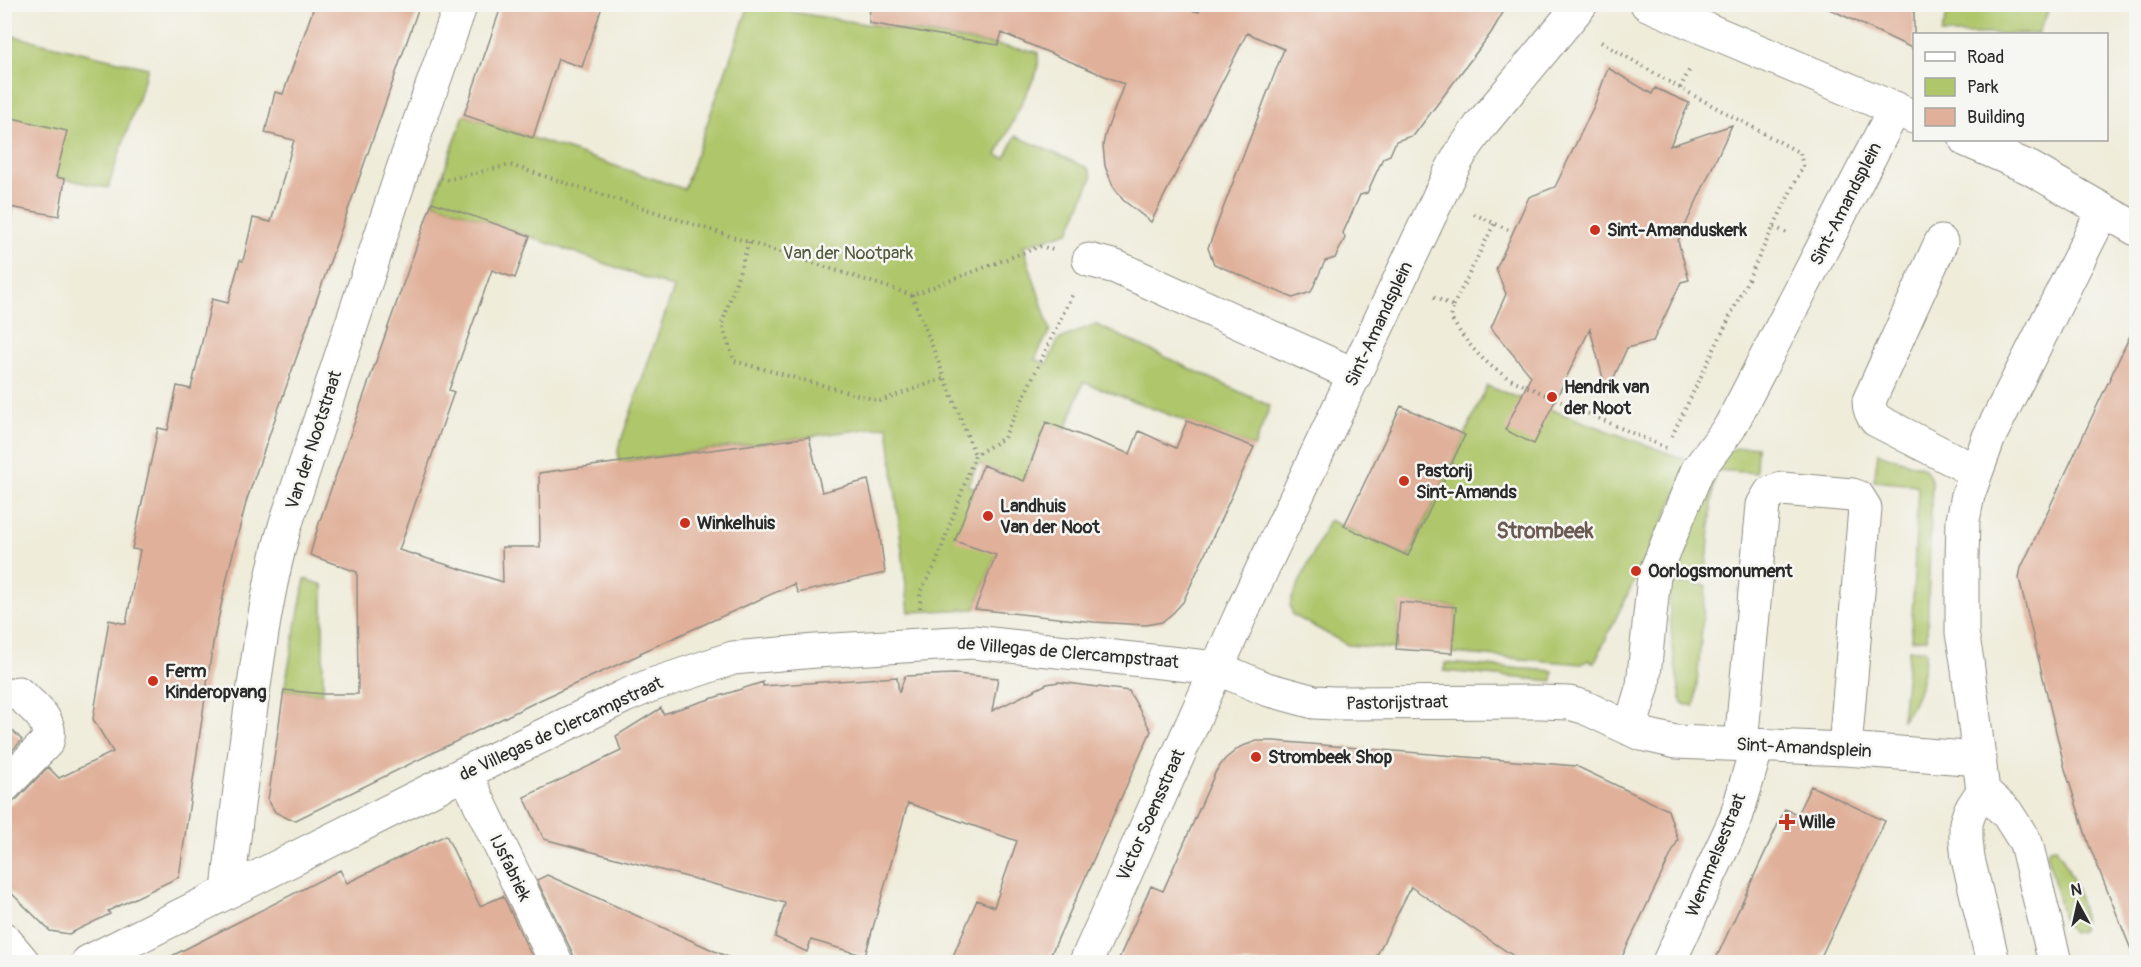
<svg xmlns="http://www.w3.org/2000/svg" width="2141" height="967" viewBox="0 0 2141 967" font-family="Pangolin,sans-serif">
<rect width="100%" height="100%" fill="#f6f6f2"/>
<filter id="ink" filterUnits="userSpaceOnUse"><feTurbulence type="fractalNoise" baseFrequency=".0167" numOctaves="2"/><feDisplacementMap in="SourceGraphic" scale="12" xChannelSelector="R" yChannelSelector="G"/><feConvolveMatrix kernelMatrix="1 2 1 2 8 2 1 2 1" color-interpolation-filters="sRGB"/></filter>
<filter id="wash" filterUnits="userSpaceOnUse"><feTurbulence type="fractalNoise" baseFrequency=".008" numOctaves="4" result="noise"/><feDisplacementMap in="SourceGraphic" scale="24" xChannelSelector="R" yChannelSelector="G"/><feGaussianBlur stdDeviation="1.35" result="paint"/><feColorMatrix in="noise" values="0 0 0 0 0 0 0 0 0 0 0 0 0 0 0 0 0 1.4 0 .05"/><feComposite in="paint" operator="in"/></filter>
<g filter="url(#wash)">
<rect width="100%" height="100%" fill="#efecda"/>
<path fill="#afc66b" stroke="#6d784b" stroke-width="1.5" d="M 749,5 L 1038,52 L 1038,69 L 997,155 L 1005,158 L 1016,136 L 1088,168 L 1092,177 L 1069,232 L 1023,246 L 1050,330 L 1035,359 L 1047,364 L 1058,340 L 1095,324 L 1270,406 L 1254,447 L 1083,382 L 1066,430 L 1046,423 L 1020,490 L 1000,472 L 978,464 L 968,485 L 975,489 L 996,555 L 975,609 L 909,612 L 888,426 L 619,462 L 618,449 L 674,288 L 433,202 L 464,115 L 684,189 Z
M 1950,5 L 1950,4 L 2051,5 L 2038,34 L 1941,34 Z
M 5,34 L 148,68 L 108,188 L 18,169 L 5,251 Z
M 1487,386 L 1692,462 L 1594,663 L 1588,660 L 1582,664 L 1452,653 L 1456,607 L 1400,603 L 1396,649 L 1348,645 L 1293,615 L 1290,605 L 1292,598 L 1329,520 L 1409,556 Z
M 1757,446 L 1756,473 L 1715,470 L 1706,575 L 1670,572 L 1704,471 C 1719,447 1732,449 1757,446 Z
M 1878,453 L 1922,467 L 1926,470 L 1932,481 L 1927,639 L 1911,640 L 1918,487 L 1916,485 L 1874,481 Z
M 305,579 L 323,585 L 323,694 L 284,690 Z
M 1669,583 L 1706,585 L 1695,706 L 1682,704 C 1674,664 1669,624 1669,583 Z
M 1909,650 L 1926,650 C 1923,676 1920,699 1902,720 Z
M 1445,663 L 1553,671 L 1552,681 L 1444,671 Z
M 2056,848 C 2067,863 2090,913 2081,931 L 2072,933 L 2065,925 L 2047,853 L 2049,849 Z"/>
<g id="blocks">
<path fill="#e0b09a" d="M 315,4 L 420,4 L 247,499 L 229,569 L 213,643 L 179,877 L 108,911 L 110,914 L 69,934 L 50,931 L 4,886 L 4,804 L 10,804 L 17,799 L 48,767 L 59,778 L 113,752 L 93,719 L 109,620 L 126,624 L 140,550 L 132,549 L 158,428 L 168,430 L 177,386 L 191,389 L 212,299 L 228,303 L 240,260 L 243,261 L 253,218 L 271,222 L 294,140 L 265,133 L 275,92 L 283,94 Z
M 502,4 L 603,4 L 582,67 L 558,59 L 533,138 L 464,115 Z
M 870,4 L 1147,4 L 1200,12 L 1183,4 L 1508,4 L 1491,33 L 1414,135 L 1396,141 L 1390,155 L 1383,158 L 1367,193 L 1360,195 L 1343,233 L 1345,238 L 1335,258 L 1325,261 L 1311,292 L 1293,298 L 1214,264 L 1208,248 L 1284,49 L 1247,33 L 1151,222 L 1123,200 L 1113,186 L 1105,166 L 1103,145 L 1105,135 L 1124,84 L 1002,33 L 998,45 L 869,23 Z
M 1819,4 L 1914,4 L 1914,49 Z
M 1608,68 L 1652,94 L 1655,88 L 1689,103 L 1670,146 L 1732,125 L 1678,241 L 1689,280 L 1681,282 L 1653,341 L 1627,348 L 1607,393 L 1590,329 L 1534,444 L 1505,430 L 1531,376 L 1491,328 L 1506,294 L 1496,269 L 1529,197 L 1555,187 L 1594,106 Z
M 4,116 L 67,131 L 56,177 L 65,179 L 59,216 L 4,206 Z
M 432,202 L 530,236 L 515,278 L 492,270 L 449,390 L 454,392 L 399,550 L 503,582 L 502,547 L 540,547 L 539,473 L 809,437 L 822,492 L 868,480 L 879,529 L 885,573 L 798,593 L 794,584 L 640,653 L 641,654 L 540,700 L 296,820 L 289,819 L 275,812 L 268,800 L 284,690 L 323,694 L 358,694 L 357,572 L 310,555 L 319,523 Z
M 2136,323 L 2136,956 L 2134,957 L 2089,845 L 2065,769 L 2019,578 L 2021,568 Z
M 1401,406 L 1465,435 L 1408,556 L 1344,526 Z
M 1187,421 L 1254,447 L 1183,602 L 1173,613 L 1162,622 L 1146,625 L 1094,622 L 975,609 L 996,555 L 955,541 L 983,465 L 1024,481 L 1046,422 L 1130,454 L 1139,431 L 1176,448 Z
M 1400,602 L 1456,607 L 1452,653 L 1396,649 Z
M 956,674 L 998,678 L 992,711 L 1047,684 L 1059,682 L 1129,691 L 1151,731 L 1047,963 L 950,963 L 977,900 L 994,907 L 1017,841 L 908,803 L 865,956 L 811,940 L 807,952 L 775,937 L 785,903 L 544,839 L 524,797 L 621,751 L 616,736 L 661,708 L 663,714 L 763,682 L 763,686 L 897,677 L 899,693 L 905,676 Z
M 4,722 L 22,740 L 4,759 Z
M 1257,741 L 1274,741 L 1576,766 L 1668,810 L 1678,840 L 1619,963 L 1524,963 L 1411,887 L 1373,963 L 1117,963 L 1151,886 L 1163,891 L 1216,771 L 1225,759 L 1240,747 Z
M 1811,786 L 1885,821 L 1818,963 L 1714,963 L 1785,809 L 1797,814 Z
M 446,835 L 480,906 L 503,896 L 535,963 L 158,963 L 340,870 L 347,883 Z
M 547,875 L 741,963 L 575,963 L 573,954 L 537,880 Z"/>
</g>
</g>
<g filter="url(#ink)">
<use href="#blocks" fill-opacity="0" stroke="#8d8c82" stroke-width="1.5"/>
<g fill="none" stroke-linecap="round" stroke-linejoin="round">
<defs>
<path id="minor" d="M 1647,4 L 1914,117
M 1966,140 L 2030,168 L 2136,229
M 1941,242 L 1869,401 C 1869,409 1871,414 1876,420 L 1975,471
M 1089,260 L 1116,267 L 1355,375
M 1630,729 L 1643,685 L 1654,576 L 1697,471 L 1730,427 L 1895,108
M 1741,744 L 1763,505 L 1770,493 L 1782,489 L 1852,495 L 1858,497 L 1865,508 L 1845,749
M 465,773 L 556,962
M 4,786 L 47,742 C 54,720 33,707 18,693
M 1983,791 L 1967,661 L 1962,633 L 1962,558 L 1963,520 L 1968,495 L 1989,437 L 2103,211
M 1983,791 L 2007,813 L 2026,843 L 2055,962
M 1983,791 L 1970,811 L 1966,823 L 1966,840 L 1968,859 L 1993,962
M 228,891 C 234,832 242,773 250,714 C 259,651 267,588 285,526 L 404,166 L 461,4
M 4,939 L 23,962
M 88,962 L 465,773 L 623,697 L 649,686 L 733,658 L 816,651 L 973,642 L 1217,668 L 1266,689 L 1314,702 L 1334,703 L 1541,702 L 1569,703 L 1584,707 L 1641,734 L 1676,742 L 1845,749 L 1980,759
M 1086,962 L 1242,612 L 1452,169 L 1461,153 L 1480,126 L 1581,4
M 1669,962 L 1736,818 L 1757,746"/>
</defs>
<use href="#minor" stroke="#8d8c82" stroke-width="35"/>
<path stroke="#8d8c82" stroke-width="4" stroke-dasharray="1.5 4.5" stroke-linecap="butt" d="M 1601,42 L 1680,88 L 1800,153 L 1803,166 L 1672,436
M 1680,88 L 1691,67
M 441,178 L 446,180 L 510,165 L 912,295 L 1041,246 L 1053,250
M 1474,214 L 1509,230
M 1774,227 L 1787,233
M 749,242 L 722,324 L 734,361 L 880,401 L 945,378
M 912,295 L 975,455
M 1434,297 L 1453,306 L 1451,318 C 1467,344 1483,363 1510,379 L 1666,448
M 1453,306 L 1494,224
M 920,608 L 920,592 L 935,566 L 975,455 L 1004,438 L 1072,295"/>
<use href="#minor" stroke="#fff" stroke-width="33"/>
</g>
</g>
<g fill="#c8321e" stroke="#f6f6f2" stroke-width="2">
<circle cx="1595" cy="230" r="6"/>
<circle cx="1552" cy="397" r="6"/>
<circle cx="1404" cy="481" r="6"/>
<circle cx="988" cy="516" r="6"/>
<circle cx="685" cy="523" r="6"/>
<circle cx="1636" cy="571" r="6"/>
<circle cx="153" cy="681" r="6"/>
<circle cx="1256" cy="757" r="6"/>
<path d="M1784 813h6v6h6v6h-6v6h-6v-6h-6v-6h6z"/>
</g>
<g text-anchor="middle" dominant-baseline="central" stroke-width="5" stroke-linejoin="round" paint-order="stroke">
<g font-size="18" fill="#2b2b2b" stroke="#f6f6f2">
<text transform="translate(1846 204) rotate(-63)">Sint-Amandsplein</text>
<text transform="translate(1379 324) rotate(-65)">Sint-Amandsplein</text>
<text transform="translate(314 440) rotate(-72)">Van der Nootstraat</text>
<text transform="translate(1068 653) rotate(5)">de Villegas de Clercampstraat</text>
<text transform="translate(1397 703) rotate(-1)">Pastorijstraat</text>
<text transform="translate(561 729) rotate(-25)">de Villegas de Clercampstraat</text>
<text transform="translate(1804 748) rotate(3)">Sint-Amandsplein</text>
<text transform="translate(1151 815) rotate(-66)">Victor Soensstraat</text>
<text transform="translate(1716 855) rotate(-68)">Wemmelsestraat</text>
<text transform="translate(510 868) rotate(64)">IJsfabriek</text>
</g>
<g font-size="18" font-weight="bold" fill="#2b2b2b" stroke="#f6f6f2" text-anchor="start">
<text x="1607" y="230">Sint-Amanduskerk</text>
<text x="1564" y="387">Hendrik van<tspan x="1564" dy="21">der Noot</tspan></text>
<text x="1416" y="471">Pastorij<tspan x="1416" dy="21">Sint-Amands</tspan></text>
<text x="1000" y="506">Landhuis<tspan x="1000" dy="21">Van der Noot</tspan></text>
<text x="697" y="523">Winkelhuis</text>
<text x="1648" y="571">Oorlogsmonument</text>
<text x="165" y="671">Ferm<tspan x="165" dy="21">Kinderopvang</tspan></text>
<text x="1268" y="757">Strombeek Shop</text>
<text x="1799" y="822">Wille</text>
</g>
<g font-size="18" fill="#535a3e" stroke="#f6f6f2">
<text x="848" y="253">Van der Nootpark</text>
</g>
<g font-size="21" font-weight="bold" fill="#6a5a52" stroke="#f6f6f2">
<text x="1545" y="531">Strombeek</text>
</g>
</g>
<rect width="2141" height="967" fill="none" stroke="#f6f6f2" stroke-width="24"/>
<rect x="1913" y="33" width="195" height="108" fill="#f6f6f2" stroke="#a5a5a2" stroke-width="1.5"/>
<rect x="1925" y="52" width="30" height="9" fill="#ffffff" stroke="#a5a5a2" stroke-width="1.5"/>
<text x="1967" y="63" font-size="18" fill="#2b2b2b">Road</text>
<rect x="1925" y="78" width="30" height="18" fill="#afc66b" stroke="#a5a5a2" stroke-width="1.5"/>
<text x="1967" y="93" font-size="18" fill="#2b2b2b">Park</text>
<rect x="1925" y="108" width="30" height="18" fill="#e0b09a" stroke="#a5a5a2" stroke-width="1.5"/>
<text x="1967" y="123" font-size="18" fill="#2b2b2b">Building</text>
<g transform="translate(2078 904) rotate(352)" stroke="#f6f6f2" stroke-width="4.5" paint-order="stroke">
<path d="M0-4.5L10 22L0 15L-10 22Z" fill="#2b2b2b"/>
<text y="-9" font-size="16" font-weight="bold" text-anchor="middle" fill="#2b2b2b">N</text>
</g>
</svg>
